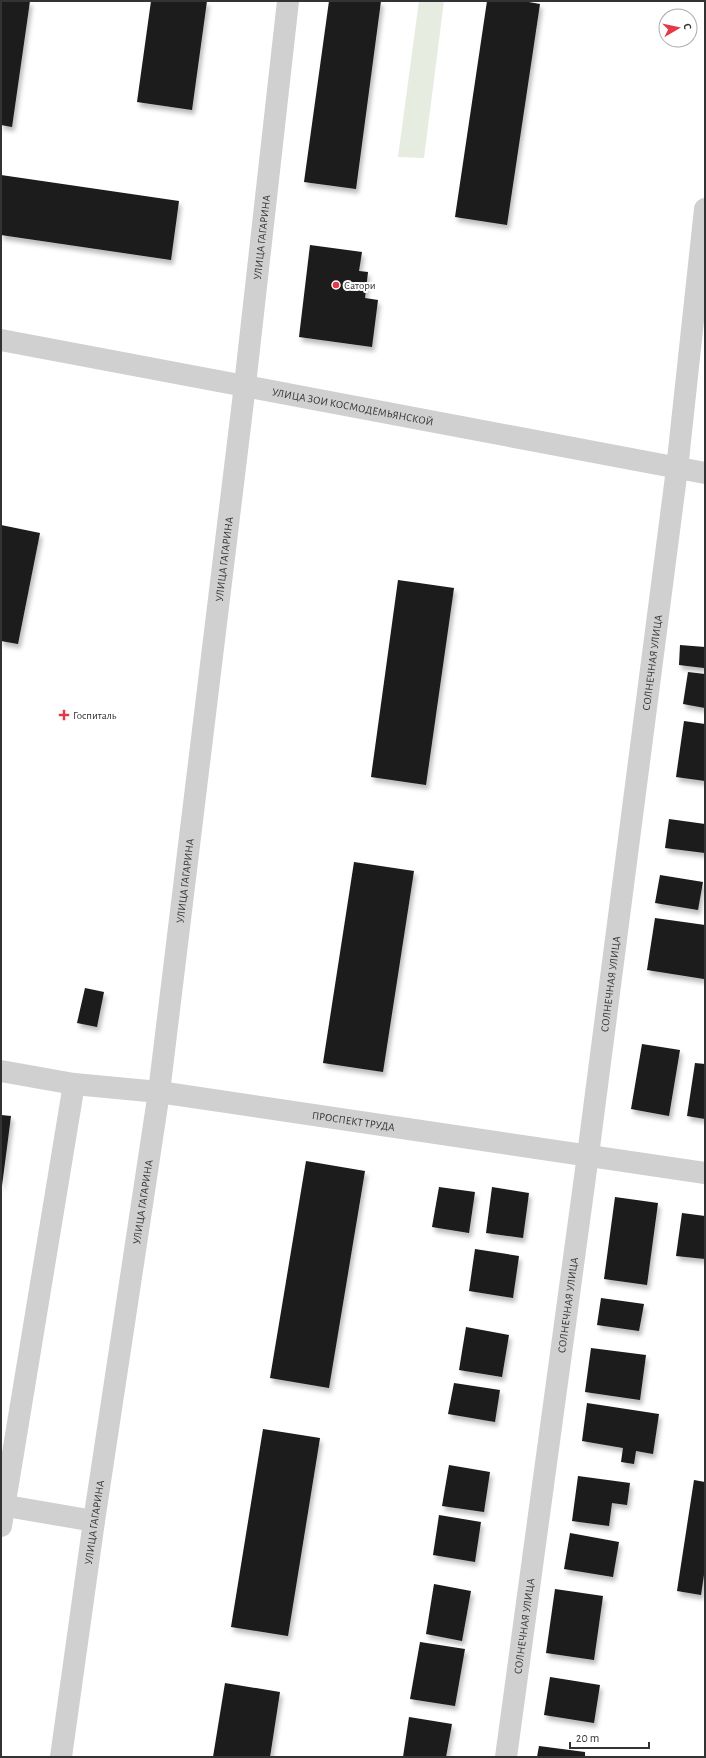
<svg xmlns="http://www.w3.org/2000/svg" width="706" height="1758" viewBox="0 0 706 1758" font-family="'Alegreya Sans',sans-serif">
<defs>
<filter id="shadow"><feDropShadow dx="2.5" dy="4.5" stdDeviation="2" flood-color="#0004"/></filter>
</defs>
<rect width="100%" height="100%" fill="#fff"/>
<path fill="#e6ecdf" d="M 419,1 L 444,1 L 424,158 L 398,157 Z"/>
<path fill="#1a1a1a" filter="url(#shadow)" d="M 1,1 L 30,1 L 12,127 L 1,125 Z
M 151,1 L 207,1 L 192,110 L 137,102 Z
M 329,1 L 381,1 L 356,189 L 304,182 Z
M 487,1 L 523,1 L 540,4 L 507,225 L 455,217 Z
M 1,175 L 179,201 L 171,260 L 1,235 Z
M 310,245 L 362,252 L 359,271 L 368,272 L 365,298 L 378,300 L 372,347 L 299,337 Z
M 1,525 L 40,533 L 18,644 L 1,641 Z
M 398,580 L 454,588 L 426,785 L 371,777 Z
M 680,645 L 705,647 L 704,668 L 679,665 Z
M 688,672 L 705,674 L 705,708 L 683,704 Z
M 684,721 L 705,724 L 705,781 L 676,777 Z
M 669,819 L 705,824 L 705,853 L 665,848 Z
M 354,862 L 414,871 L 383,1072 L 323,1063 Z
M 660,875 L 703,882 L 698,910 L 655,903 Z
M 655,918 L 705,925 L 704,979 L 647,970 Z
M 85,988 L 104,992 L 97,1027 L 77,1023 Z
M 642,1044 L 680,1050 L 669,1116 L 631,1109 Z
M 695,1063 L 705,1064 L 705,1119 L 687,1116 Z
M 1,1115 L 11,1116 L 2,1186 L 1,1186 Z
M 306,1161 L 365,1171 L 329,1388 L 270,1378 Z
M 439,1187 L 475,1192 L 469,1233 L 432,1227 Z
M 492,1187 L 529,1193 L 523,1238 L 486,1233 Z
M 615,1197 L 658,1203 L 647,1285 L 604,1279 Z
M 682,1213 L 705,1216 L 705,1259 L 676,1256 Z
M 475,1249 L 519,1256 L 513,1298 L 469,1291 Z
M 601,1298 L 644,1304 L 639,1331 L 597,1325 Z
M 466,1327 L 509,1335 L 502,1377 L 459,1370 Z
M 591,1348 L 646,1355 L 640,1400 L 585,1392 Z
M 454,1383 L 500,1390 L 495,1422 L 448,1414 Z
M 587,1403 L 659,1414 L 653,1454 L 636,1451 L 634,1464 L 621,1462 L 623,1448 L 582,1441 Z
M 263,1429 L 320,1438 L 288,1636 L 231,1627 Z
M 449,1465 L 490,1472 L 484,1512 L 442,1506 Z
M 578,1476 L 630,1483 L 627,1505 L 612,1503 L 609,1526 L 572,1521 Z
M 694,1480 L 705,1482 L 705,1568 L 701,1595 L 677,1591 Z
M 439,1515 L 481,1522 L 475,1562 L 433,1555 Z
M 570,1533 L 619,1542 L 613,1577 L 564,1569 Z
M 434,1584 L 471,1591 L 462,1641 L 426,1634 Z
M 555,1589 L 603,1596 L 594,1660 L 546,1653 Z
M 420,1642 L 465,1649 L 455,1706 L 410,1699 Z
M 550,1677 L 600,1685 L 594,1723 L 544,1715 Z
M 225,1683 L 280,1692 L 270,1757 L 213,1757 Z
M 409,1717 L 452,1724 L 446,1757 L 403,1757 Z
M 539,1746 L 585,1752 L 585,1757 L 537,1757 Z"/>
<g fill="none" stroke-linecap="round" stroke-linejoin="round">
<g stroke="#d0d0d0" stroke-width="22">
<path id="s1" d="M 1,340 L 705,473"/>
<path id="s2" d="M 1,1071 L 74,1084 L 159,1092 L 705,1173"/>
<path d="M 1,1505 L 94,1521"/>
<path d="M 1,1526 L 74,1084"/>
<path id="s3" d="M 61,1757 L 94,1521 L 159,1092 L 245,385 L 288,1"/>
<path id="s4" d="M 506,1757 L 588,1155 L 677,469 L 705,209"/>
</g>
</g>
<g fill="#e63946" stroke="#fff" stroke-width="1.5">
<circle cx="336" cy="285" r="4"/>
<path d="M62 709h4v4h4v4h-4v4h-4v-4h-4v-4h4z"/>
</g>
<g text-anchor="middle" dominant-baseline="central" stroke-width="4" stroke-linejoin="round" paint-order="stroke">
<g font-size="11" fill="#333" stroke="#fff">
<text stroke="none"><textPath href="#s3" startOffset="1533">УЛИЦА ГАГАРИНА</textPath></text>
<text stroke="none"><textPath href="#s1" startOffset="358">УЛИЦА ЗОИ КОСМОДЕМЬЯНСКОЙ</textPath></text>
<text stroke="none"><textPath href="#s3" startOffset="1209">УЛИЦА ГАГАРИНА</textPath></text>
<text stroke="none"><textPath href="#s4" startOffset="1104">СОЛНЕЧНАЯ УЛИЦА</textPath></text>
<text stroke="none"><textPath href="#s3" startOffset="885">УЛИЦА ГАГАРИНА</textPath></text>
<text stroke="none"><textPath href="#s4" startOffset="780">СОЛНЕЧНАЯ УЛИЦА</textPath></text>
<text stroke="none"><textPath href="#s2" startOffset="356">ПРОСПЕКТ ТРУДА</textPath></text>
<text stroke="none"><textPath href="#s3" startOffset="561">УЛИЦА ГАГАРИНА</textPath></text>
<text stroke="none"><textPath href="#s4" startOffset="456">СОЛНЕЧНАЯ УЛИЦА</textPath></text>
<text stroke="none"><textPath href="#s3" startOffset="237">УЛИЦА ГАГАРИНА</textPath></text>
<text stroke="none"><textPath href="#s4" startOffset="132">СОЛНЕЧНАЯ УЛИЦА</textPath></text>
</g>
<g font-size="11" fill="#333" stroke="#fff" text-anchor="start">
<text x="344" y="285">Сатори</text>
<text x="73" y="715">Госпиталь</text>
</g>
</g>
<rect width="706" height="1758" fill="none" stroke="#333333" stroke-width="4"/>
<g transform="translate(678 28) rotate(81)"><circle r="19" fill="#ffffff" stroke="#adadad"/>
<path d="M0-3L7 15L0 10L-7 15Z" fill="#e63946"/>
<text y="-6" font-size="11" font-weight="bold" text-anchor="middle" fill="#333333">С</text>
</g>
<path d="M570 1742v6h79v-6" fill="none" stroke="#333333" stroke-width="2"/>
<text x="576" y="1742" font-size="12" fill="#333333" stroke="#ffffff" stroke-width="3" paint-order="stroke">20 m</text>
</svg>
